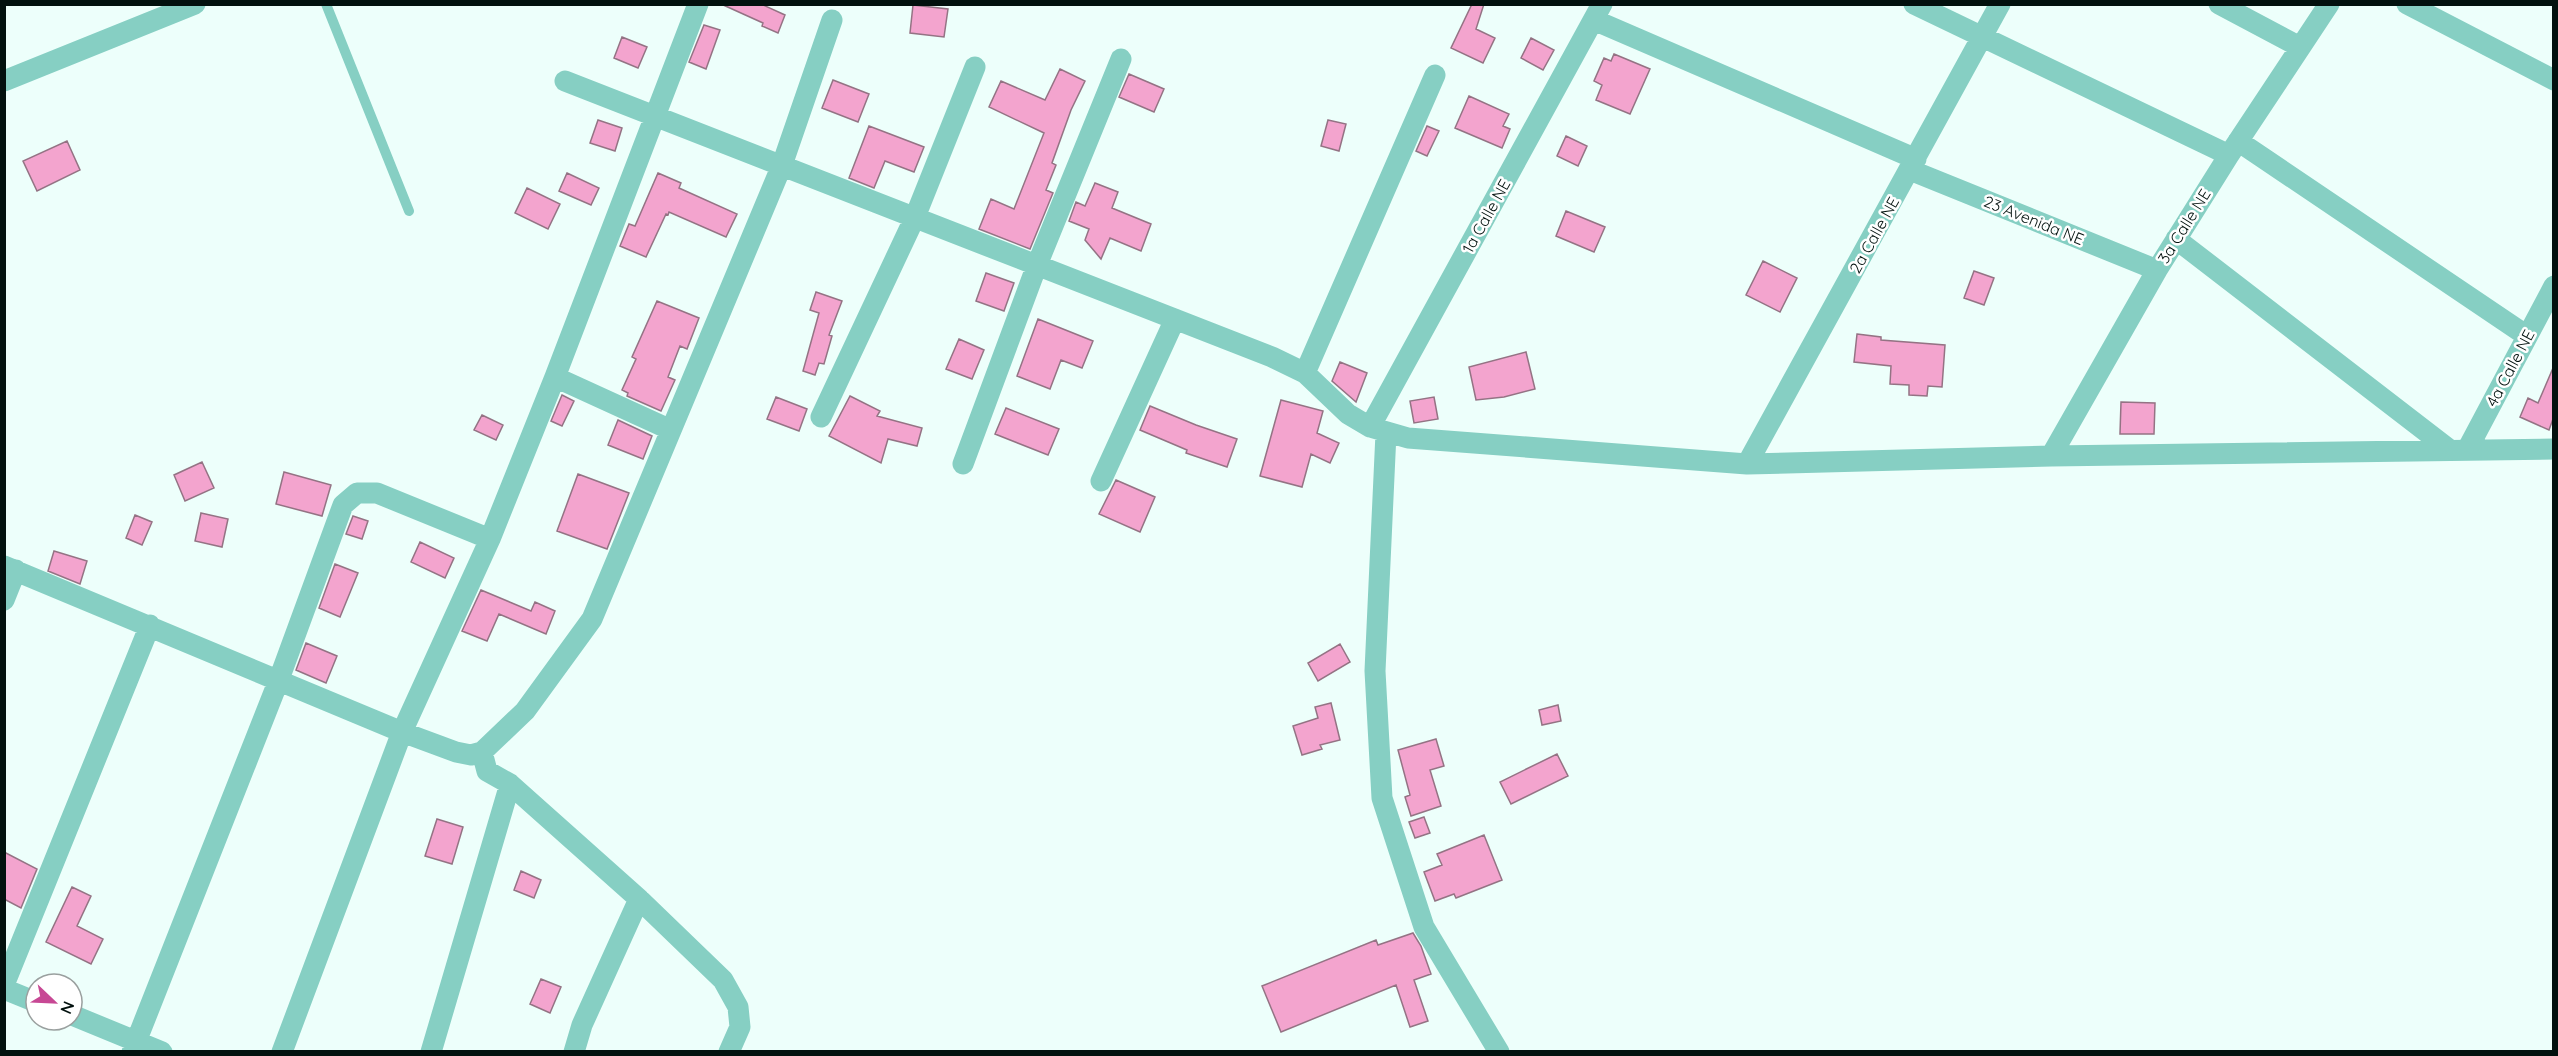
<svg xmlns="http://www.w3.org/2000/svg" width="2558" height="1056" viewBox="0 0 2558 1056" font-family="Quicksand,sans-serif">
<rect width="100%" height="100%" fill="#edfffb"/>
<path fill="#f3a4ce" stroke="#947384" stroke-width="1.5" d="M 721,4 L 761,4 L 785,15 L 778,33 L 762,26 L 763,23 Z
M 1472,4 L 1484,4 L 1476,29 L 1495,38 L 1483,63 L 1451,48 Z
M 913,5 L 948,9 L 944,37 L 910,33 Z
M 704,25 L 720,30 L 706,69 L 689,62 Z
M 622,37 L 647,47 L 638,68 L 614,58 Z
M 1531,38 L 1554,50 L 1543,70 L 1521,58 Z
M 1614,54 L 1650,69 L 1630,114 L 1596,100 L 1602,85 L 1594,81 L 1604,58 L 1611,61 Z
M 1060,69 L 1085,81 L 1071,110 L 1052,163 L 1056,165 L 1046,190 L 1053,193 L 1030,249 L 979,229 L 991,199 L 1014,209 L 1044,133 L 989,107 L 1001,81 L 1045,100 Z
M 1129,74 L 1164,89 L 1154,112 L 1119,97 Z
M 833,80 L 869,94 L 858,122 L 822,108 Z
M 1469,96 L 1509,114 L 1503,126 L 1510,129 L 1502,148 L 1455,128 Z
M 598,120 L 622,128 L 615,151 L 590,143 Z
M 1328,120 L 1346,124 L 1339,151 L 1321,146 Z
M 869,126 L 924,147 L 914,172 L 885,161 L 874,188 L 849,178 Z
M 1427,126 L 1439,131 L 1427,156 L 1416,151 Z
M 1566,136 L 1587,146 L 1578,166 L 1557,156 Z
M 67,141 L 80,170 L 37,191 L 23,161 Z
M 567,173 L 599,188 L 591,205 L 559,191 Z
M 658,173 L 681,183 L 679,188 L 737,214 L 726,237 L 669,212 L 668,215 L 666,214 L 646,257 L 620,246 L 629,224 L 635,226 Z
M 1095,183 L 1118,192 L 1112,208 L 1151,224 L 1141,251 L 1110,238 L 1101,259 L 1085,240 L 1089,229 L 1069,221 L 1076,202 L 1085,206 Z
M 527,188 L 560,204 L 548,229 L 515,213 Z
M 1566,211 L 1605,227 L 1594,252 L 1556,236 Z
M 1763,261 L 1797,278 L 1780,312 L 1746,295 Z
M 1974,271 L 1994,278 L 1984,305 L 1964,298 Z
M 986,273 L 1014,283 L 1004,311 L 976,301 Z
M 816,292 L 842,301 L 829,335 L 832,336 L 824,364 L 819,363 L 815,375 L 803,371 L 819,313 L 810,310 Z
M 657,301 L 699,318 L 687,349 L 680,346 L 668,377 L 675,380 L 661,411 L 627,396 L 628,393 L 622,390 L 636,359 L 632,357 Z
M 1038,319 L 1093,341 L 1082,368 L 1061,360 L 1050,389 L 1017,376 Z
M 1857,334 L 1881,337 L 1881,340 L 1945,345 L 1942,387 L 1928,386 L 1927,396 L 1909,395 L 1909,385 L 1890,384 L 1891,366 L 1854,362 Z
M 959,339 L 984,350 L 972,379 L 946,369 Z
M 1526,352 L 1535,389 L 1504,397 L 1476,400 L 1469,367 Z
M 1340,362 L 1367,373 L 1356,402 L 1332,381 Z
M 2553,368 L 2553,419 L 2549,430 L 2520,417 L 2528,398 L 2538,403 Z
M 562,395 L 574,401 L 562,426 L 551,421 Z
M 850,396 L 880,411 L 877,416 L 922,428 L 917,446 L 888,439 L 881,463 L 829,436 Z
M 776,397 L 807,409 L 799,431 L 767,419 Z
M 1434,397 L 1438,419 L 1414,423 L 1410,401 Z
M 1281,400 L 1323,411 L 1317,433 L 1339,443 L 1330,463 L 1311,454 L 1302,487 L 1260,476 Z
M 2121,402 L 2155,403 L 2154,434 L 2120,434 Z
M 1150,406 L 1196,425 L 1237,439 L 1227,467 L 1186,453 L 1187,450 L 1140,430 Z
M 1006,408 L 1059,429 L 1048,455 L 995,434 Z
M 482,415 L 503,425 L 496,440 L 474,430 Z
M 618,420 L 652,436 L 643,459 L 608,445 Z
M 202,462 L 214,488 L 185,501 L 174,475 Z
M 284,472 L 331,485 L 322,516 L 276,504 Z
M 578,474 L 629,493 L 607,549 L 557,531 Z
M 1116,480 L 1155,497 L 1140,532 L 1099,514 Z
M 201,513 L 228,519 L 222,547 L 195,541 Z
M 135,515 L 152,522 L 142,545 L 126,538 Z
M 353,516 L 368,521 L 362,539 L 346,534 Z
M 420,542 L 454,558 L 445,578 L 411,562 Z
M 54,551 L 87,561 L 80,584 L 48,571 Z
M 335,564 L 358,573 L 340,617 L 319,608 Z
M 481,590 L 531,611 L 535,602 L 555,611 L 546,634 L 499,614 L 487,641 L 462,631 Z
M 306,643 L 337,656 L 326,683 L 296,670 Z
M 1340,644 L 1350,662 L 1318,681 L 1308,663 Z
M 1331,703 L 1340,740 L 1320,745 L 1322,749 L 1302,755 L 1293,726 L 1318,718 L 1315,707 Z
M 1558,705 L 1561,721 L 1542,725 L 1539,710 Z
M 1436,739 L 1444,766 L 1430,770 L 1441,806 L 1411,816 L 1405,797 L 1410,795 L 1398,750 Z
M 1557,754 L 1568,776 L 1511,804 L 1500,782 Z
M 1424,817 L 1430,833 L 1415,838 L 1409,822 Z
M 437,819 L 463,827 L 452,864 L 425,856 Z
M 1484,835 L 1502,880 L 1456,898 L 1454,894 L 1435,901 L 1424,872 L 1442,865 L 1437,854 Z
M 4,852 L 37,869 L 21,908 L 4,899 Z
M 521,871 L 541,880 L 534,898 L 514,890 Z
M 72,887 L 91,896 L 77,926 L 103,939 L 91,964 L 46,942 Z
M 1413,933 L 1421,946 L 1431,974 L 1414,980 L 1428,1021 L 1410,1027 L 1396,985 L 1281,1032 L 1262,986 L 1376,940 L 1378,945 Z
M 541,979 L 561,987 L 550,1013 L 530,1004 Z"/>
<g fill="none" stroke-linecap="round" stroke-linejoin="round">
<path stroke="#86cfc3" stroke-width="10" d="M 326,4 L 409,211"/>
<path stroke="#86cfc3" stroke-width="21" d="M 1914,4 L 2229,155
M 2219,4 L 2300,47
M 2407,4 L 2554,80
M 1594,20 L 1916,159
M 4,81 L 195,4
M 565,81 L 1272,357 L 1305,373 L 1348,414 L 1370,427 L 1408,438 L 1747,464 L 2051,456 L 2554,449
M 2238,141 L 2527,336
M 1910,170 L 2157,270
M 2176,239 L 2450,450
M 1305,373 L 1435,75
M 555,377 L 671,430
M 821,417 L 915,217 L 975,67
M 1370,427 L 1602,4
M 1386,433 L 1375,671 L 1382,798 L 1424,927 L 1499,1052
M 2467,450 L 2554,286
M 2051,456 L 2157,270 L 2229,155 L 2329,4
M 963,464 L 1037,265 L 1121,59
M 1747,464 L 2000,4
M 1101,481 L 1175,319
M 4,566 L 402,732 L 456,752 L 471,755 L 482,752 L 525,711 L 592,619 L 782,165 L 832,20
M 4,600 L 16,570
M 482,752 L 487,771 L 510,784 L 639,899 L 723,980 L 738,1007 L 740,1027 L 729,1052
M 4,985 L 150,625
M 4,989 L 36,1002
M 72,1015 L 162,1052
M 132,1052 L 278,682 L 343,505 L 357,493 L 377,493 L 490,539
M 282,1052 L 402,732 L 490,539 L 555,377 L 698,4
M 431,1052 L 510,784
M 574,1052 L 582,1025 L 639,899"/>
</g>
<g text-anchor="middle" dominant-baseline="central" stroke-width="5" stroke-linejoin="round" paint-order="stroke">
<g font-size="16" fill="#02110e" stroke="#fff">
<text transform="translate(1486 216) rotate(-61)">1a Calle NE</text>
<text transform="translate(2034 220) rotate(22)">23 Avenida NE</text>
<text transform="translate(2184 226) rotate(-58)">3a Calle NE</text>
<text transform="translate(1874 235) rotate(-61)">2a Calle NE</text>
<text transform="translate(2510 368) rotate(-62)">4a Calle NE</text>
</g>
</g>
<rect width="2558" height="1056" fill="none" stroke="#02110e" stroke-width="12"/>
<g transform="translate(54 1002) rotate(113)"><circle r="28" fill="#ffffff" stroke="#9aa09f" stroke-width="1.5"/>
<path d="M0-4.5L10 22L0 15L-10 22Z" fill="#c74894"/>
<text y="-9" font-size="16" font-weight="bold" text-anchor="middle" fill="#02110e">N</text>
</g>
</svg>
